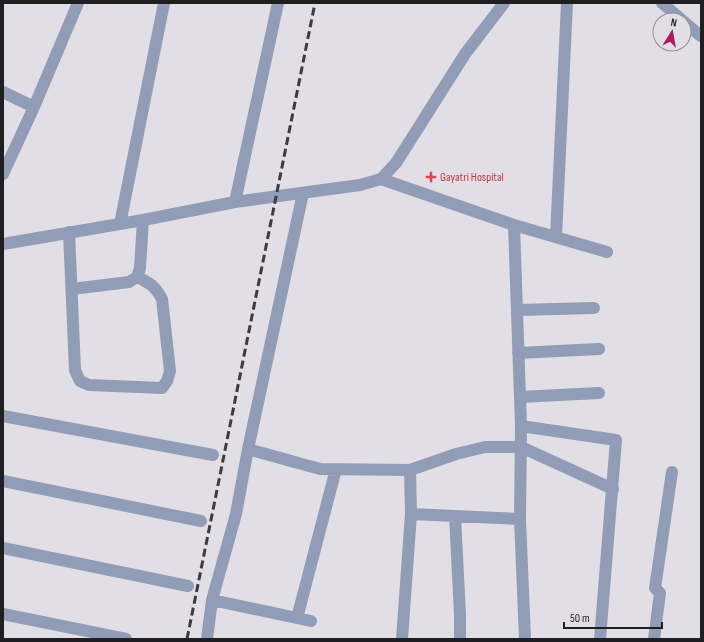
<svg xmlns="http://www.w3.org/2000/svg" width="704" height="642" viewBox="0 0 704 642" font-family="'Sofia Sans Condensed',sans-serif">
<rect width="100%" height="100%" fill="#e1dee6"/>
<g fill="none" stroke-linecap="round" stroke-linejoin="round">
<path stroke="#919db6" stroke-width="12" d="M 662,3 L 682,20
M 684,22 L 701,36
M 3,92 L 34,107
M 3,174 L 34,107 L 78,3
M 381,179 L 514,225 L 607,252
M 235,202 L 278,3
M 120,224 L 164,3
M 514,225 L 521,426 L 520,519 L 525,639
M 69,232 L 75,370 L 80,381 L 89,385 L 162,388 L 167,381 L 170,371 L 162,299 C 155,286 150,283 137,277
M 556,237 L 567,3
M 3,244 L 143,220 L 235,202 L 360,185 L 381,179 L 396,163 L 465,54 L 504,3
M 72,289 L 129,282 L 137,277 L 140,268 L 143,220
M 517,310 L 594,308
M 518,353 L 599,349
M 520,397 L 599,393
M 3,416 L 213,455
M 521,426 L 616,440 L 600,639
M 248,449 L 320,469 L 410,470 L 456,454 L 485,447 L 521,447 L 613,489
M 3,481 L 201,521
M 411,514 L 520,519
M 455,516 L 460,615 L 460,639
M 3,548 L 188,586
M 212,600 L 311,621
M 3,614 L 126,639
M 297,618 L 336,469
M 207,639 L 212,600 L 236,514 L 248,449 L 303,193
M 402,639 L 411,514 L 410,470
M 654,639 L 660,593 L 655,588 L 672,472"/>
<path stroke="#3c3b3e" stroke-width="3" stroke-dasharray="8 4" stroke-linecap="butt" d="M 187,639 L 315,3"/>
</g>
<path fill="#e0444e" stroke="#e1dee6" stroke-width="1.5" d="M429 171h4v4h4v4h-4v4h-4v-4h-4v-4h4z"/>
<g text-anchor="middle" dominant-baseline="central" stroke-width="4" stroke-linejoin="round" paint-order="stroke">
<g font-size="12" fill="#be3a42" stroke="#e1dee6" text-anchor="start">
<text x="440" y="177">Gayatri Hospital</text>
</g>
</g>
<rect width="704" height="642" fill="none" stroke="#1f1f21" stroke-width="8"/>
<g transform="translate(672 32) rotate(11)"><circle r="19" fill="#e1dee6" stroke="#939297"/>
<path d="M0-3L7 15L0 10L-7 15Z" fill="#a91d60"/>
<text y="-6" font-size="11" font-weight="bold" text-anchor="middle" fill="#1f1f21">N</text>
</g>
<path d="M564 622v6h98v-6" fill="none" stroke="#1f1f21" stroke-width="2"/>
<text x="570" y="622" font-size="12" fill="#1f1f21" stroke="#e1dee6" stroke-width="3" paint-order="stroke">50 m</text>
</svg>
